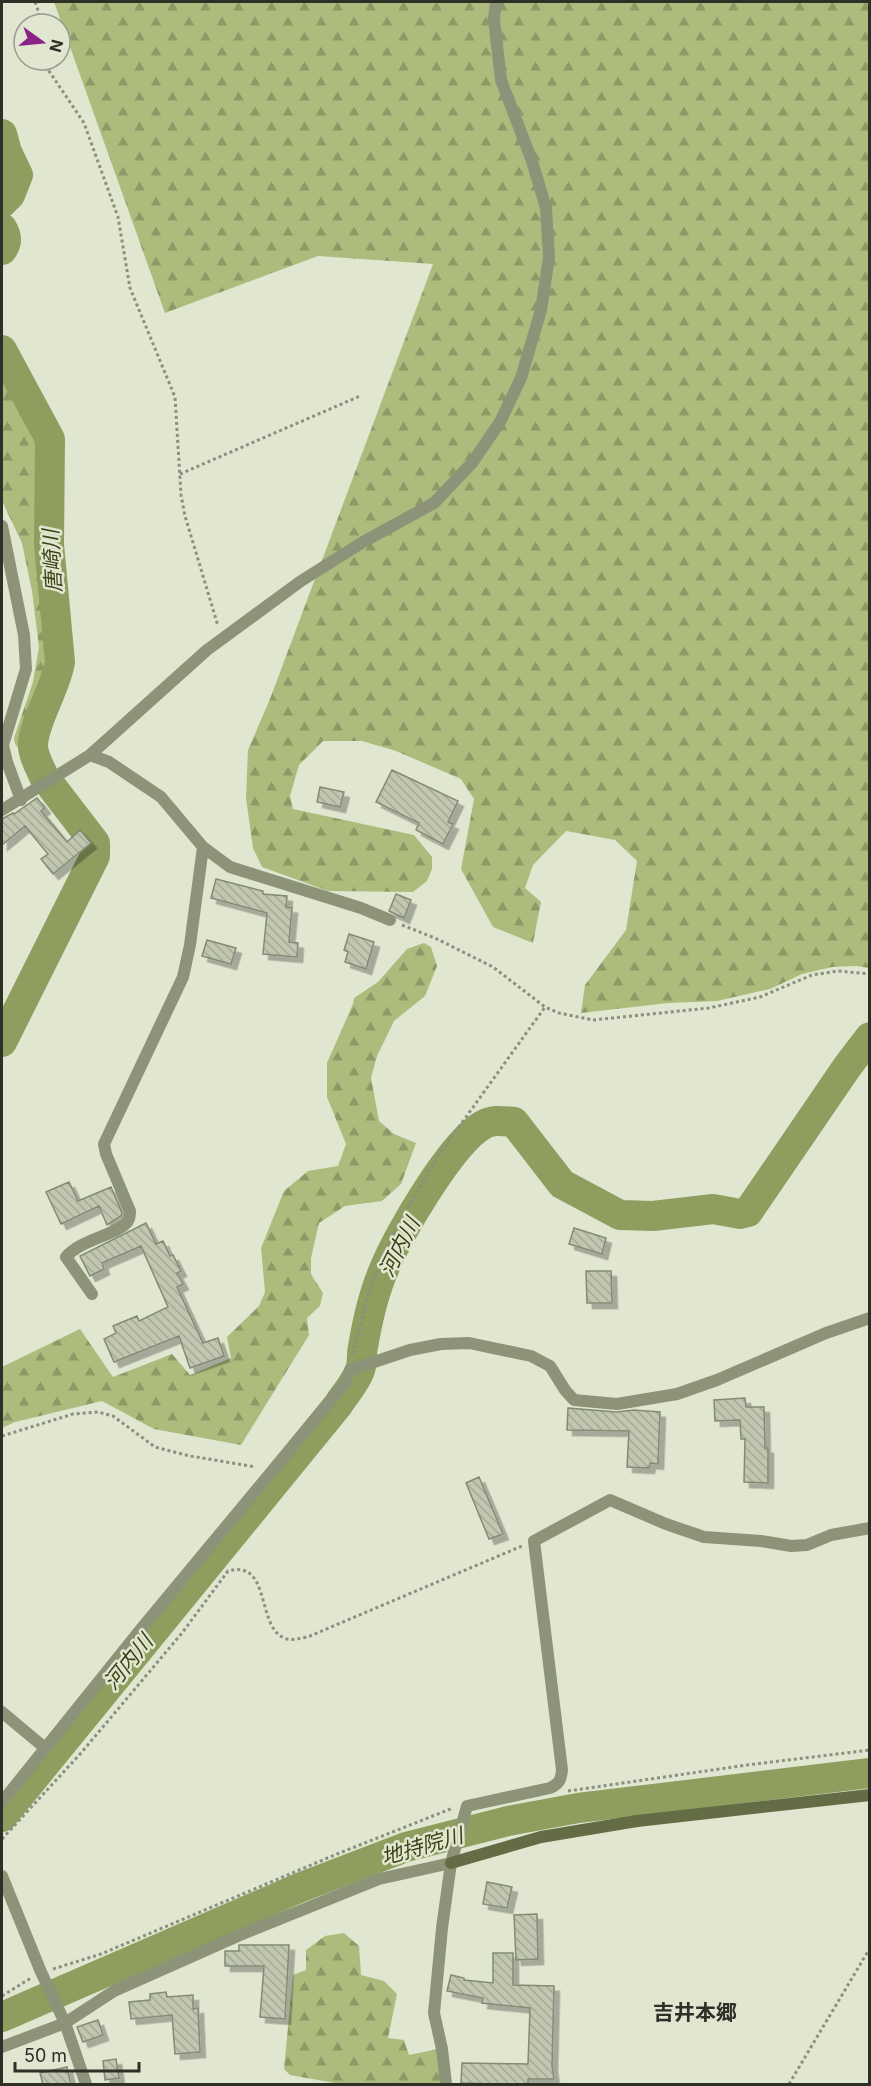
<svg xmlns="http://www.w3.org/2000/svg" width="871" height="2086" viewBox="0 0 871 2086" font-family="Inter,'Noto Sans JP',sans-serif">
<defs>
<pattern id="forest-firs" width="22" height="20" patternUnits="userSpaceOnUse" patternTransform="scale(1.5)"><rect width="22" height="20" fill="#adbc7c"/><path d="M5 1l3.5 6h-7zM16 11l3.5 6h-7z" fill="#8d9966"/></pattern>
<pattern id="building-back-hatch" width="6" height="6" patternUnits="userSpaceOnUse" patternTransform="scale(1.5)"><rect width="6" height="6" fill="#c0c6af"/><path d="M-1 5l2 2M0 0l6 6M5-1l2 2" fill="none" stroke="#a5aa97"/></pattern>
<filter id="shadow"><feDropShadow dx="5.5" dy="5.5" stdDeviation="0" flood-color="#0004"/></filter>
</defs>
<rect width="100%" height="100%" fill="#e0e6d0"/>
<path fill="url(#forest-firs)" d="M 54,2 L 869,2 L 869,968 L 857,966 L 832,967 L 802,974 L 770,989 L 717,1001 L 668,1003 L 581,1013 L 585,985 L 626,930 L 637,861 L 615,840 L 566,831 L 533,865 L 525,888 L 541,902 L 533,943 L 493,927 L 461,869 L 474,799 L 461,779 L 396,751 L 362,741 L 323,741 L 299,765 L 290,796 L 293,809 L 414,835 L 432,857 L 432,869 L 427,881 L 413,892 L 328,891 L 262,867 L 253,848 L 246,798 L 248,750 L 270,699 L 433,264 L 318,256 L 165,313 Z
M 2,143 C 8,163 18,177 2,194 Z
M 2,359 L 38,421 L 47,444 L 45,542 L 55,657 L 49,682 L 29,744 L 25,749 L 19,749 L 15,744 L 14,738 L 33,682 L 39,647 L 32,591 L 22,543 L 2,501 Z
M 424,943 L 431,947 L 437,966 L 425,996 L 394,1021 L 377,1056 L 371,1078 L 379,1121 L 394,1134 L 416,1143 L 401,1184 L 382,1201 L 345,1206 L 319,1223 L 311,1258 L 311,1274 L 323,1293 L 320,1306 L 307,1318 L 309,1335 L 241,1445 L 154,1429 L 102,1401 L 15,1422 L 2,1428 L 2,1367 L 80,1329 L 113,1377 L 172,1354 L 190,1375 L 231,1358 L 227,1337 L 259,1306 L 265,1292 L 261,1248 L 284,1191 L 308,1171 L 338,1166 L 346,1144 L 327,1097 L 327,1063 L 353,1004 L 354,998 L 378,982 L 407,949 Z
M 344,1933 L 359,1946 L 361,1975 L 384,1981 L 397,1994 L 388,2038 L 404,2040 L 409,2055 L 438,2049 L 441,2084 L 340,2084 L 290,2075 L 284,2069 L 293,1975 L 306,1970 L 306,1950 L 325,1936 Z"/>
<g fill="none" stroke-linecap="round" stroke-linejoin="round">
<path stroke="#8f9d5e" stroke-width="30" d="M 2,134 L 7,152 L 18,175 L 10,195 L 2,203
M 2,228 C 7,236 8,242 2,250
M 2,350 L 50,439 L 49,545 L 60,662 C 56,688 32,724 33,747 C 34,758 40,767 44,777
M 2,1042 L 95,856 L 95,843 L 52,787
M 2,1817 L 338,1405 C 345,1394 356,1382 360,1370 C 363,1363 361,1354 363,1347 C 367,1323 375,1289 385,1267 C 398,1234 453,1141 483,1125 C 493,1119 502,1121 514,1122 L 562,1184 L 620,1215 L 653,1216 L 713,1209 L 740,1214 L 748,1212 L 847,1067 L 870,1037
M 2,2017 L 299,1888 L 406,1847 L 508,1821 L 578,1808 L 870,1773"/>
</g>
<path fill="url(#building-back-hatch)" stroke="#848a75" stroke-width="1.5" filter="url(#shadow)" d="M 392,770 L 458,801 L 448,822 L 453,824 L 443,844 L 416,830 L 419,823 L 376,802 Z
M 320,787 L 344,792 L 340,807 L 317,802 Z
M 37,798 L 45,808 L 41,811 L 67,842 L 80,830 L 91,843 L 53,874 L 41,859 L 48,854 L 25,826 L 2,845 L 2,819 L 13,813 L 14,814 Z
M 216,879 L 263,891 L 263,894 L 287,896 L 286,907 L 292,908 L 289,942 L 298,943 L 297,957 L 263,954 L 267,913 L 211,898 Z
M 396,894 L 411,900 L 404,918 L 389,911 Z
M 349,934 L 374,942 L 366,969 L 345,962 L 348,952 L 344,950 Z
M 207,940 L 236,948 L 231,964 L 202,956 Z
M 69,1182 L 78,1201 L 111,1187 L 122,1213 L 121,1216 L 107,1225 L 99,1206 L 61,1224 L 46,1192 Z
M 146,1223 L 156,1244 L 163,1241 L 170,1256 L 173,1255 L 181,1271 L 177,1273 L 183,1284 L 177,1287 L 203,1343 L 218,1338 L 224,1356 L 190,1368 L 179,1336 L 114,1362 L 104,1339 L 116,1333 L 113,1326 L 137,1316 L 139,1321 L 168,1307 L 141,1246 L 102,1263 L 104,1269 L 90,1276 L 80,1256 Z
M 574,1228 L 606,1238 L 602,1254 L 569,1244 Z
M 586,1271 L 611,1271 L 612,1303 L 587,1303 Z
M 745,1398 L 746,1407 L 764,1407 L 765,1448 L 768,1448 L 768,1483 L 744,1482 L 745,1439 L 741,1439 L 740,1420 L 715,1421 L 714,1400 Z
M 568,1408 L 616,1412 L 634,1410 L 660,1412 L 658,1464 L 650,1463 L 649,1468 L 627,1467 L 629,1431 L 567,1430 Z
M 479,1477 L 503,1534 L 489,1539 L 466,1483 Z
M 487,1882 L 512,1887 L 507,1908 L 483,1904 Z
M 537,1914 L 538,1959 L 516,1960 L 514,1915 Z
M 239,1945 L 289,1945 L 285,2019 L 260,2017 L 264,1966 L 225,1966 L 225,1951 L 239,1951 Z
M 493,1953 L 513,1953 L 513,1985 L 554,1986 L 552,2066 L 554,2079 L 528,2079 L 528,2085 L 461,2083 L 462,2063 L 528,2064 L 530,2008 L 482,2003 L 483,1998 L 447,1991 L 451,1975 L 464,1978 L 464,1980 L 493,1983 Z
M 166,1992 L 167,1997 L 193,1995 L 193,2009 L 198,2008 L 200,2052 L 175,2054 L 172,2015 L 131,2019 L 129,2002 L 150,2000 L 150,1994 Z
M 98,2020 L 103,2035 L 83,2042 L 77,2027 Z
M 116,2059 L 119,2078 L 105,2080 L 103,2061 Z
M 67,2067 L 71,2085 L 43,2085 L 40,2073 Z"/>
<g fill="none" stroke-linecap="round" stroke-linejoin="round">
<path stroke="#8b8f7f" stroke-width="3" stroke-dasharray="3 3" stroke-linecap="butt" d="M 35,2 L 39,13 L 39,24
M 43,60 L 49,71 L 84,123 L 118,217 L 130,288 L 175,397 L 181,495 L 185,516 L 218,626
M 180,474 L 360,396
M 402,925 L 435,938 L 493,967 L 545,1007 L 559,1013 L 593,1020 L 709,1008 L 760,997 L 812,975 L 838,971 L 870,974
M 353,1354 L 369,1292 L 381,1260 L 398,1225 L 438,1156 L 545,1007
M 2,1436 L 73,1414 L 98,1412 L 113,1416 L 155,1447 L 190,1456 L 256,1467
M 568,1791 L 747,1765 L 870,1750
M 2,1839 L 81,1753 L 182,1633 L 228,1571 C 270,1559 257,1623 282,1637 C 290,1642 302,1638 310,1636 L 522,1546
M 53,1969 L 101,1954 L 337,1854 L 453,1808
M 2,1996 L 31,1978
M 789,2084 L 870,1948"/>
<path stroke="#8c9378" stroke-width="12" d="M 2,526 L 24,635 L 26,669 L 3,745 L 7,762 L 21,800
M 90,755 L 109,762 L 161,797 L 203,847 L 230,867 L 361,908 L 390,920
M 2,810 L 90,755 L 207,650 L 301,581 L 363,542 L 434,503 L 472,463 L 500,422 L 521,378 L 541,310 L 549,257 L 546,208 L 532,161 L 501,80 L 494,19 L 496,2
M 92,1294 L 66,1257 C 81,1239 120,1234 128,1221 C 130,1218 130,1214 130,1211 L 106,1154 L 104,1144 L 183,977 L 190,945 L 203,847
M 2,1712 L 45,1748
M 2,1802 L 141,1629 L 331,1400 L 345,1383 L 350,1370 L 410,1350 L 441,1344 L 469,1343 L 531,1356 L 550,1366 L 565,1390 L 574,1400 L 617,1404 L 677,1394 L 717,1380 L 826,1333 L 870,1318
M 2,1876 L 41,1972 L 65,2023 L 86,2084
M 2,2047 L 65,2023 L 114,1991 L 240,1935 L 379,1879 L 451,1863
M 446,2084 L 442,2049 L 434,2013 L 442,1928 L 451,1863 L 467,1806 L 550,1788 C 559,1784 561,1780 562,1770 L 534,1541 L 610,1500 L 666,1524 L 704,1537 L 761,1541 L 791,1546 L 807,1545 L 831,1535 L 870,1528"/>
<path stroke="#636c45" stroke-width="12" d="M 451,1863 L 541,1837 L 637,1821 L 870,1795"/>
</g>
<g text-anchor="middle" dominant-baseline="central" stroke-width="5" stroke-linejoin="round" paint-order="stroke">
<g font-size="21" font-style="italic" fill="#3b4314" stroke="#e0e6d0">
<text transform="translate(52 561) rotate(-93)">唐崎川</text>
<text transform="translate(399 1247) rotate(-63)">河内川</text>
<text transform="translate(128 1662) rotate(-51)">河内川</text>
<text transform="translate(422 1846) rotate(-16)">地持院川</text>
</g>
<g font-size="21" font-weight="bold" fill="#2e3028" stroke="#e0e6d0">
<text x="695" y="2012">吉井本郷</text>
</g>
</g>
<rect width="871" height="2086" fill="none" stroke="#2e3028" stroke-width="6"/>
<g transform="translate(42 42) rotate(105)"><circle r="28" fill="#e0e6d0" stroke="#999d8d" stroke-width="1.5"/>
<path d="M0-4.5L10 22L0 15L-10 22Z" fill="#8a2288"/>
<text y="-9" font-size="16" font-weight="bold" text-anchor="middle" fill="#2e3028">N</text>
</g>
<path d="M15 2062v9h124v-9" fill="none" stroke="#2e3028" stroke-width="3"/>
<text x="24" y="2062" font-size="18" fill="#2e3028" stroke="#e0e6d0" stroke-width="4.5" paint-order="stroke">50 m</text>
</svg>
